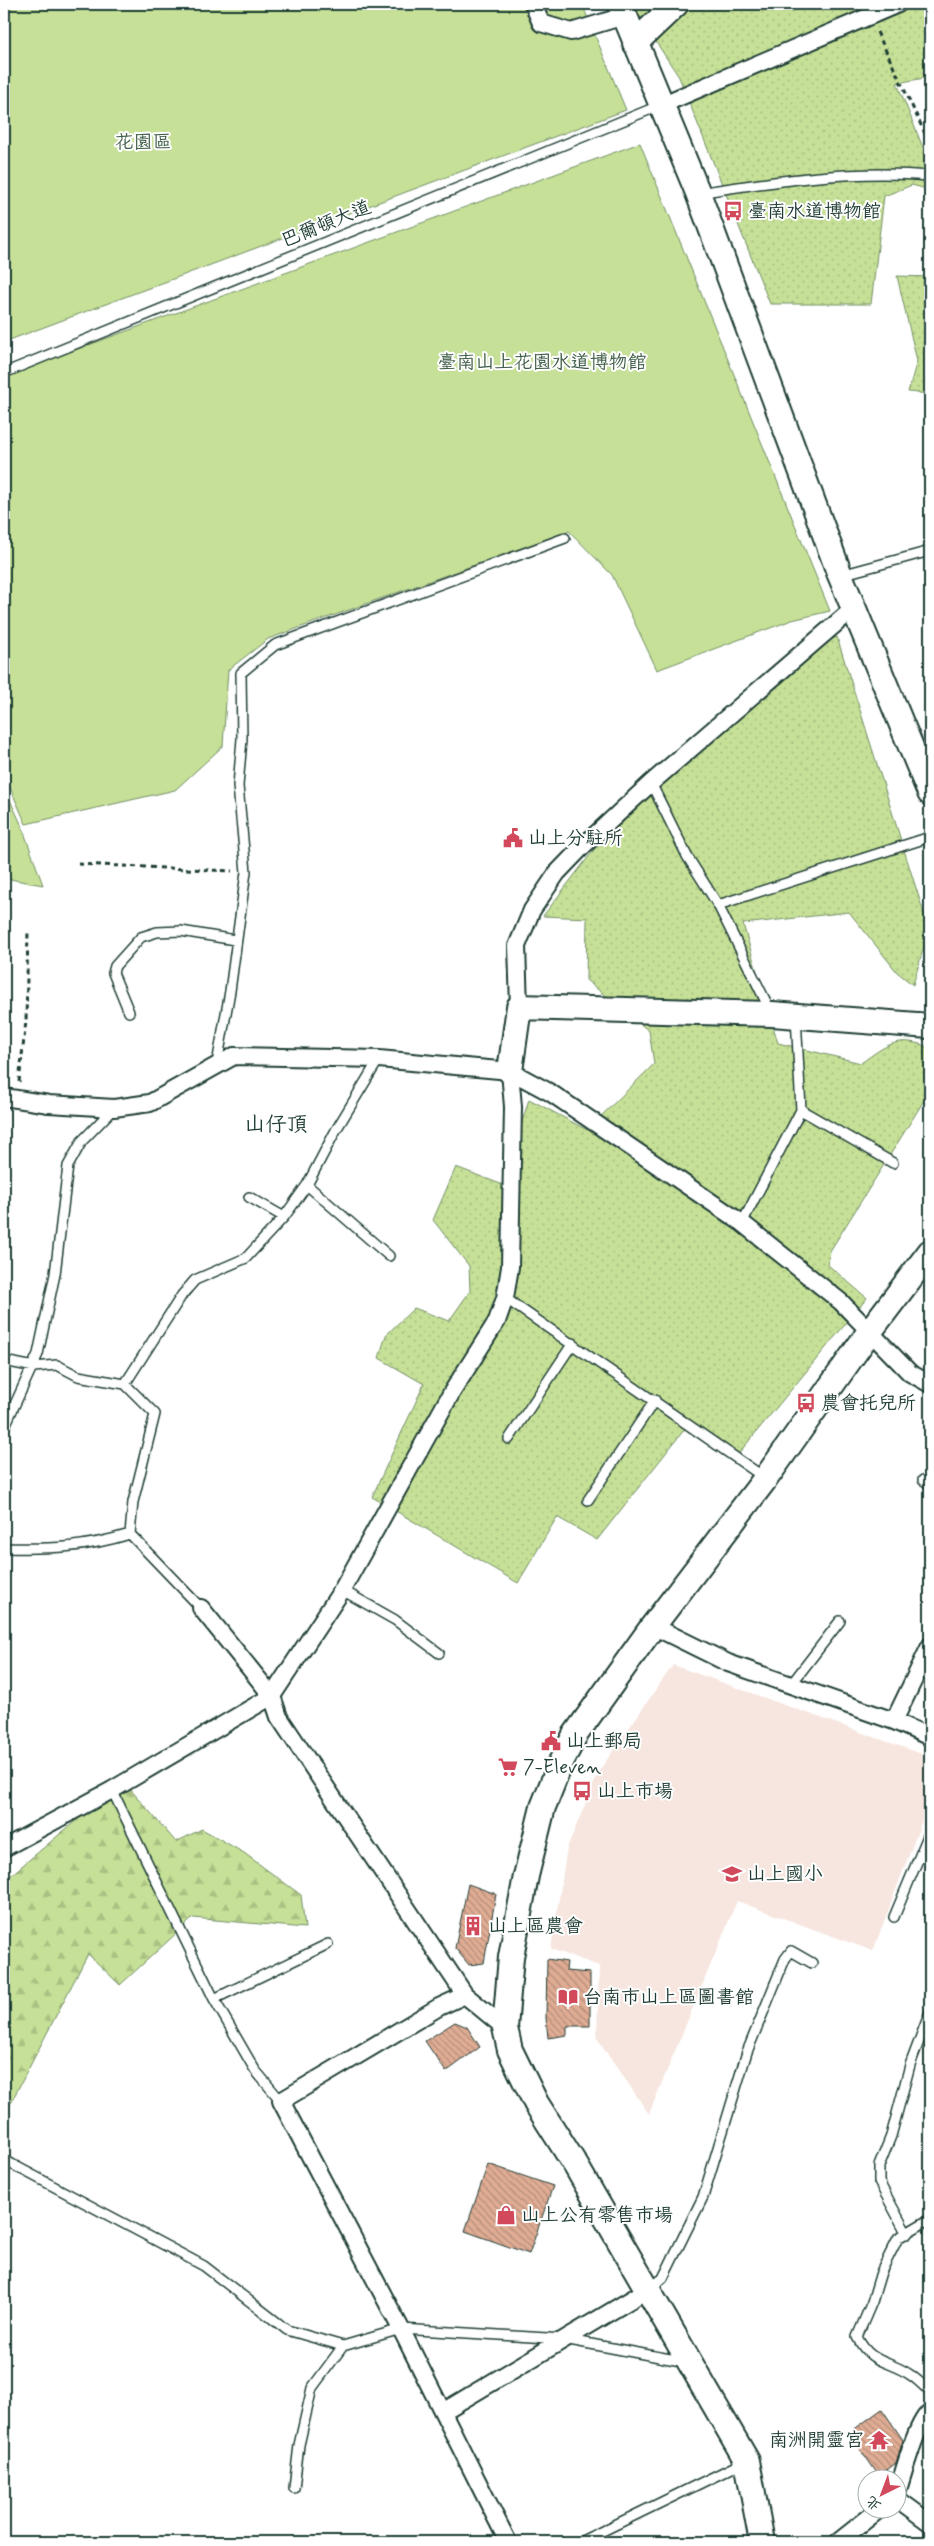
<svg xmlns="http://www.w3.org/2000/svg" width="934" height="2546" viewBox="0 0 934 2546" font-family="Mynerve,'LXGW WenKai TC',sans-serif">
<defs>
<pattern id="grass-dots" width="8" height="8" patternUnits="userSpaceOnUse" patternTransform="scale(1.25)"><rect width="8" height="8" fill="#c6e097"/><path d="M2 2h.1M6 6h.1" fill="none" stroke="#aac183" stroke-width="1.8" stroke-linecap="round"/></pattern>
<pattern id="forest-firs" width="22" height="20" patternUnits="userSpaceOnUse" patternTransform="scale(1.25)"><rect width="22" height="20" fill="#c6e097"/><path d="M5 1l3.5 6h-7zM16 11l3.5 6h-7z" fill="#aac183"/></pattern>
<pattern id="building-back-hatch" width="6" height="6" patternUnits="userSpaceOnUse" patternTransform="scale(1.25)"><rect width="6" height="6" fill="#e0ac94"/><path d="M-1 5l2 2M0 0l6 6M5-1l2 2" fill="none" stroke="#b58d7a"/></pattern>
</defs>
<rect width="100%" height="100%" fill="#fff"/>
<filter id="ink" filterUnits="userSpaceOnUse"><feTurbulence type="fractalNoise" baseFrequency=".02" numOctaves="2"/><feDisplacementMap in="SourceGraphic" scale="10" xChannelSelector="R" yChannelSelector="G"/><feConvolveMatrix kernelMatrix="1 2 1 2 8 2 1 2 1" color-interpolation-filters="sRGB"/></filter>
<g filter="url(#ink)">
<path fill="#f6e6df" d="M 673,1665 L 930,1757 L 930,1799 L 873,1951 L 737,1901 L 649,2114 L 597,2038 L 599,1966 L 551,1949 L 567,1848 L 599,1771 Z"/>
<path fill="url(#grass-dots)" stroke="#728e66" d="M 631,4 L 930,4 L 930,77 L 897,83 L 930,165 L 930,190 L 912,185 L 884,196 L 871,304 L 770,304 L 679,77 Z
M 897,276 L 930,277 L 930,394 L 908,392 L 917,361 Z
M 837,637 L 927,923 L 926,939 L 913,985 L 897,972 L 849,912 L 743,924 L 778,1043 L 861,1063 C 886,1045 899,1034 930,1048 L 930,1091 L 830,1251 L 828,1265 L 867,1298 L 734,1459 L 688,1425 L 597,1540 L 557,1517 L 518,1583 L 372,1497 L 424,1384 L 379,1358 L 386,1335 L 414,1308 L 449,1321 L 470,1291 L 469,1266 L 433,1220 L 456,1167 L 503,1185 L 529,1099 L 587,1130 L 654,1064 L 649,1031 L 586,980 L 587,918 L 543,916 L 600,842 L 811,648 Z"/>
<path fill="url(#forest-firs)" stroke="#728e66" d="M 123,1781 L 176,1842 L 202,1829 L 244,1853 L 301,1895 L 305,1928 L 193,1918 L 120,1985 L 88,1954 L 4,2116 L 4,1881 Z"/>
<path fill="#c6e097" stroke="#728e66" d="M 4,4 L 582,4 L 626,110 L 4,342 Z
M 640,143 L 830,611 L 792,620 L 657,670 L 612,575 L 569,531 L 268,639 L 228,670 L 223,746 L 175,790 L 26,824 L 4,774 L 4,376 Z
M 4,787 L 21,824 L 43,885 L 4,878 Z"/>
<path fill="url(#building-back-hatch)" stroke="#1f3d34" d="M 468,1884 L 496,1894 L 484,1963 L 469,1965 L 455,1948 Z
M 547,1959 L 567,1962 L 566,1971 L 590,1973 L 590,2026 L 567,2026 L 567,2035 L 548,2038 L 546,2018 Z
M 455,2022 L 467,2027 L 480,2047 L 446,2072 L 425,2041 Z
M 488,2164 L 553,2186 L 529,2254 L 465,2231 Z
M 882,2409 L 903,2440 L 896,2463 L 879,2476 L 849,2433 Z"/>
<g fill="none" stroke-linecap="round" stroke-linejoin="round">
<defs>
<path id="lane" d="M 698,193 C 776,181 852,169 930,176
M 4,373 L 661,105
M 841,575 L 930,551
M 651,783 L 687,856 L 718,905 L 771,1012
M 718,905 L 930,837
M 129,1012 L 113,973 L 115,966 L 141,937 L 157,932 L 181,931 L 235,940
M 217,1064 L 230,991 L 246,872 L 238,786 L 242,739 L 241,673 L 275,645 L 565,538
M 801,1110 L 893,1163
M 307,1185 L 389,1256
M 249,1197 L 284,1217
M 742,1223 L 801,1110 L 796,1016
M 505,1298 L 765,1478
M 4,1361 L 34,1367 L 57,1365 L 78,1376 L 125,1384 L 155,1414 L 133,1502 L 130,1534 L 201,1608
M 125,1384 L 182,1295 L 195,1280 L 246,1258 L 284,1217 L 307,1185 L 336,1130 L 379,1059
M 4,1428 L 38,1354 L 55,1274 L 68,1166 L 82,1141 L 114,1108
M 509,1439 L 573,1343
M 923,1480 L 930,1484
M 588,1500 L 655,1400
M 4,1548 C 52,1549 84,1548 130,1534
M 342,1590 L 395,1620 L 439,1653
M 790,1686 L 840,1621
M 112,1790 L 214,1999 L 255,2070 L 281,2101
M 894,1917 L 930,1831
M 214,1999 L 328,1944
M 4,2160 L 204,2266 L 287,2330 L 343,2346 L 401,2329 L 564,2339 L 686,2362
M 930,2219 L 898,2238 L 881,2272 L 872,2302 L 857,2337 C 871,2364 887,2360 909,2374 C 917,2379 924,2386 930,2392
M 907,2234 L 879,2182 L 879,2166 L 891,2136 L 910,2065 L 930,2012
M 649,2289 L 663,2278 L 703,2197 L 747,2052 L 785,1959 L 791,1951 L 812,1963
M 294,2488 L 299,2445 L 312,2388 L 343,2346
M 580,2542 L 746,2461"/>
<path id="street" d="M 533,4 L 541,23 L 571,32 L 624,16
M 661,105 L 898,4
M 519,1007 L 517,946 L 532,910 L 557,873 L 583,846 L 651,783 L 854,608
M 4,1097 L 49,1104 L 114,1108 L 150,1103 L 234,1056 L 379,1059 L 510,1071 L 551,1093 L 742,1223 L 841,1302 L 910,1373 L 930,1384
M 653,1626 L 728,1663 L 894,1721 L 930,1737
M 894,1721 L 930,1646
M 4,1848 L 112,1790 L 272,1696 L 201,1608
M 465,1995 L 439,2007 L 281,2101 L 401,2329 L 508,2542
M 505,2028 L 465,1995 L 279,1717 L 272,1696 L 342,1590 L 452,1392 L 497,1321 L 505,1298 L 510,1267 L 513,1107 L 510,1071
M 444,2411 L 647,2290
M 896,2496 C 903,2476 916,2422 930,2412
M 896,2498 L 930,2523
M 838,2542 L 881,2508"/>
<path id="secondary" d="M 620,4 L 698,193 L 840,575 L 930,793
M 635,43 L 676,4
M 510,1071 L 519,1007 L 772,1014 L 930,1026
M 762,2542 L 747,2461 L 576,2166 L 536,2103 L 510,2050 L 505,2028 L 511,1957 L 526,1876 L 543,1807 L 561,1762 L 575,1735 L 653,1626 L 766,1478 L 870,1331 L 930,1252"/>
</defs>
<use href="#lane" stroke="#1f3d34" stroke-width="12"/>
<use href="#street" stroke="#1f3d34" stroke-width="20"/>
<use href="#secondary" stroke="#1f3d34" stroke-width="28"/>
<path stroke="#1f3d34" stroke-width="3" stroke-dasharray="5 4" stroke-linecap="butt" d="M 877,32 L 930,144
M 78,864 L 232,871
M 19,1082 L 26,1021 L 28,931"/>
<use href="#lane" stroke="#fff" stroke-width="9"/>
<use href="#street" stroke="#fff" stroke-width="16"/>
<use href="#secondary" stroke="#fff" stroke-width="24"/>
</g>
</g>
<defs>
<symbol id="bus-bare" viewBox="-9 -9 18 18"><path d="M-5-6H5V4H4V6H2V4H-2V6H-4V4H-5ZM-3.5-4V0h7V-4ZM-3.5 1.2v1.5H-2V1.2ZM2 1.2v1.5H3.5V1.2Z" fill="#d1495b" stroke="#fff" stroke-width="2.5" paint-order="stroke"/></symbol>
<symbol id="civic-bare" viewBox="-9 -9 18 18"><path d="M-.6-6.5H3V-4.5H.6V-3L4-1V1h2V6H-6V1h2V-1L-.6-3ZM-1.2 2.5V6h2.4V2.5Z" fill="#d1495b" stroke="#fff" stroke-width="2.5" paint-order="stroke"/></symbol>
<symbol id="supermarket-bare" viewBox="-9 -9 18 18"><path d="M-6-5.5h2.5l.6 2H6L4.5 2H-2.5L-4.4-4H-6ZM-1.5 3.2a1.3 1.3 0 1 0 .1 0ZM3 3.2a1.3 1.3 0 1 0 .1 0Z" fill="#d1495b" stroke="#fff" stroke-width="2.5" paint-order="stroke"/></symbol>
<symbol id="school-bare" viewBox="-9 -9 18 18"><path d="M0-5L7-2L0 1L-7-2ZM-4 1L0 2.5L4 1V4Q0 6-4 4Z" fill="#d1495b" stroke="#fff" stroke-width="2.5" paint-order="stroke"/></symbol>
<symbol id="building-bare" viewBox="-9 -9 18 18"><path d="M-4-6H4V6H1V3H-1V6H-4ZM-2.5-4.3h1.7v1.8h-1.7ZM.8-4.3h1.7v1.8H.8ZM-2.5-1h1.7V.8h-1.7ZM.8-1h1.7V.8H.8Z" fill="#d1495b" stroke="#fff" stroke-width="2.5" paint-order="stroke"/></symbol>
<symbol id="library-bare" viewBox="-9 -9 18 18"><path d="M-6-4Q-3-5.5-.7-3.5V5Q-3 3-6 4ZM6-4Q3-5.5 .7-3.5V5Q3 3 6 4Z" fill="#d1495b" stroke="#fff" stroke-width="2.5" paint-order="stroke"/></symbol>
<symbol id="shop-bare" viewBox="-9 -9 18 18"><path d="M-5-2.5h2.3a2.7 3.5 0 0 1 5.4 0H5L5.5 6h-11ZM-1.5-2.5h3a1.5 2.3 0 0 0-3 0Z" fill="#d1495b" stroke="#fff" stroke-width="2.5" paint-order="stroke"/></symbol>
<symbol id="temple-bare" viewBox="-9 -9 18 18"><path d="M0-6L5-2H3V0L6.5 2.5H4V6H1.5V3h-3V6H-4V2.5H-6.5L-3 0V-2H-5Z" fill="#d1495b" stroke="#fff" stroke-width="2.5" paint-order="stroke"/></symbol>
</defs>
<g fill-rule="evenodd">
<use href="#bus-bare" x="719" y="197" width="28" height="28"/>
<use href="#civic-bare" x="499" y="824" width="28" height="28"/>
<use href="#bus-bare" x="792" y="1389" width="28" height="28"/>
<use href="#civic-bare" x="537" y="1727" width="28" height="28"/>
<use href="#supermarket-bare" x="494" y="1753" width="28" height="28"/>
<use href="#bus-bare" x="568" y="1777" width="28" height="28"/>
<use href="#school-bare" x="718" y="1860" width="28" height="28"/>
<use href="#building-bare" x="459" y="1912" width="28" height="28"/>
<use href="#library-bare" x="554" y="1983" width="28" height="28"/>
<use href="#shop-bare" x="492" y="2201" width="28" height="28"/>
<use href="#temple-bare" x="865" y="2426" width="28" height="28"/>
</g>
<g text-anchor="middle" dominant-baseline="central" stroke-width="4" stroke-linejoin="round" paint-order="stroke">
<g font-size="19" fill="#405e48" stroke="#fff">
<text x="143" y="142">花園區</text>
<text x="542" y="362">臺南山上花園水道博物館</text>
</g>
<g font-size="19" fill="#1f3d34" stroke="#fff" text-anchor="start">
<text x="748" y="211">臺南水道博物館</text>
<text x="528" y="838">山上分駐所</text>
<text x="821" y="1403">農會托兒所</text>
<text x="566" y="1741">山上郵局</text>
<text x="523" y="1767">7-Eleven</text>
<text x="597" y="1791">山上市場</text>
<text x="747" y="1874">山上國小</text>
<text x="488" y="1926">山上區農會</text>
<text x="583" y="1997">台南市山上區圖書館</text>
<text x="521" y="2215">山上公有零售市場</text>
<text x="864" y="2440" text-anchor="end">南洲開靈宮</text>
</g>
<g font-size="19" fill="#1f3d34" stroke="#fff">
<text transform="translate(326 224) rotate(-22)">巴爾頓大道</text>
</g>
<g font-size="21" fill="#1f3d34" stroke="#fff">
<text x="276" y="1125">山仔頂</text>
</g>
</g>
<rect width="934" height="2546" fill="none" stroke="#fff" stroke-width="20"/>
<rect x="10" y="10" width="914" height="2526" fill="none" stroke="#1f3d34" stroke-width="2" filter="url(#ink)"/>
<g transform="translate(882 2494) rotate(222)"><circle r="24" fill="#ffffff" stroke="#a5b1ae"/>
<path d="M0-4L9 19L0 12L-9 19Z" fill="#d1495b"/>
<text y="-8" font-size="14" font-weight="bold" text-anchor="middle" fill="#1f3d34">北</text>
</g>
</svg>
